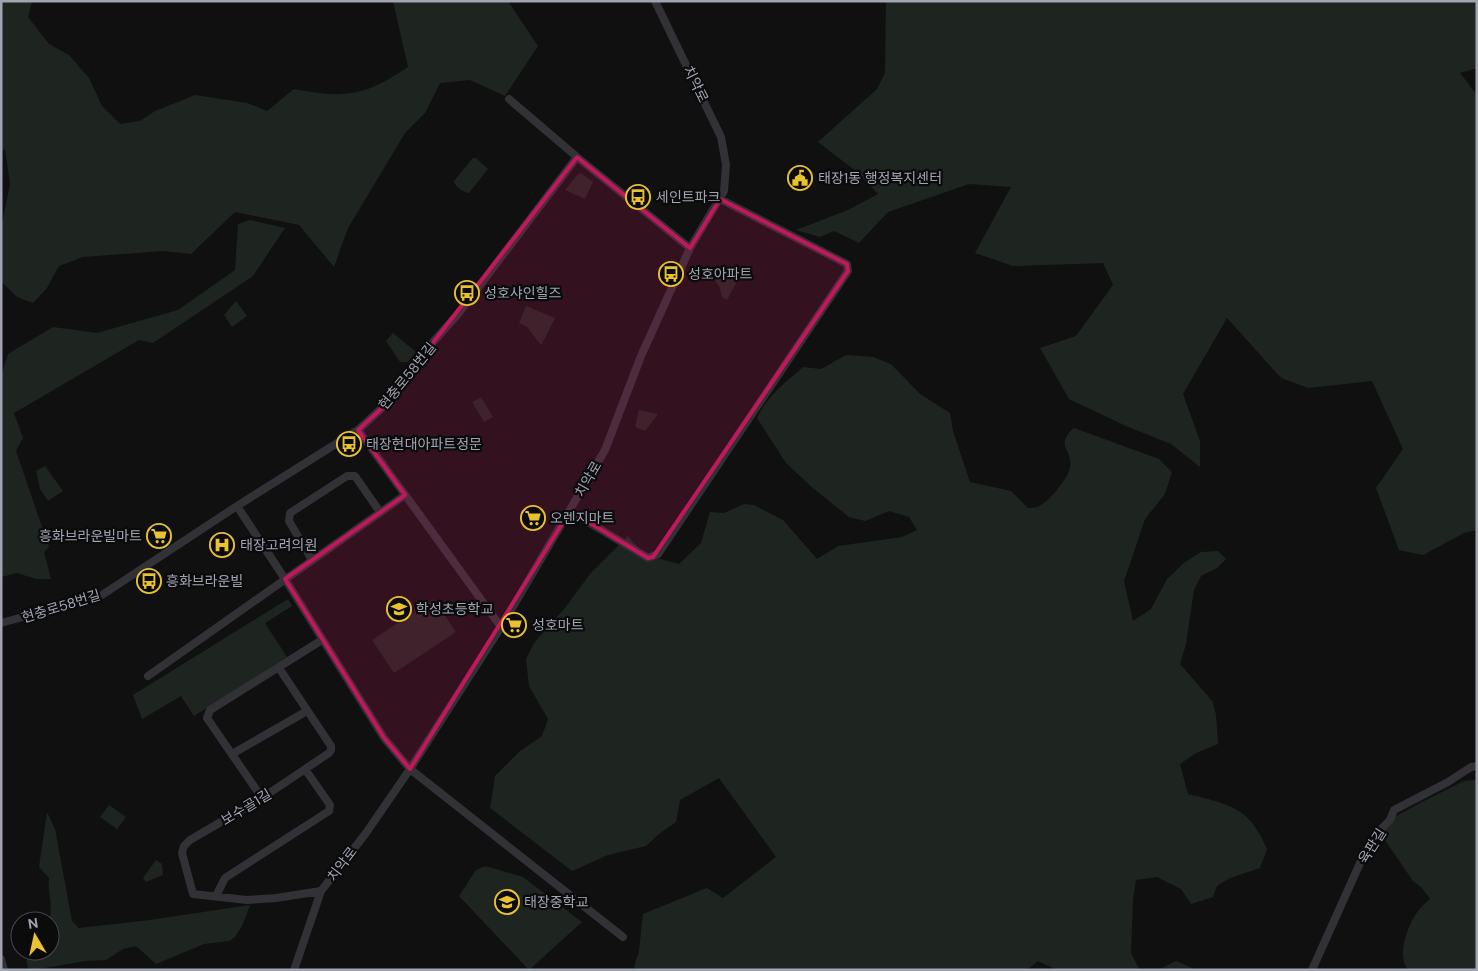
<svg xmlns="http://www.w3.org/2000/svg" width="1478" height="971" viewBox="0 0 1478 971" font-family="'DM Sans','Noto Sans KR',sans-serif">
<rect width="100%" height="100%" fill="#101011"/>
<path fill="#1e2520" d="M 1,1 L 34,1 L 32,2 L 28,17 L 49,44 L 69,55 L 89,78 L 102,106 L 120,124 L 140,121 L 155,111 L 195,95 L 247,103 L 267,111 L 294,89 C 345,99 365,96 408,67 L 393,1 L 508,1 L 538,46 L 505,96 L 470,80 L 440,83 L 425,113 L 405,133 L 348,228 L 334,267 L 299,225 L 235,212 L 191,254 L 164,251 L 83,257 L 59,266 L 47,288 L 33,303 L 17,297 L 1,281 L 1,228 L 10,184 L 5,149 L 1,152 Z
M 886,1 L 1477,1 L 1477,68 L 1460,73 L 1477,95 L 1477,530 L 1464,533 L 1423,555 L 1399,550 L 1376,488 L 1403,449 L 1372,381 L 1308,388 L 1281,378 L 1227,318 L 1183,394 L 1200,441 L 1200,467 L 1171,444 L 1126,426 L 1069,399 L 1040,348 L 1076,336 L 1113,285 L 1103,263 L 1013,266 L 975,253 L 1011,187 L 969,184 L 888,212 L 859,243 L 834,231 L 820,237 L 796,230 L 848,210 L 878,194 L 857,172 L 818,142 L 877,89 L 885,73 Z
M 473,158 L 476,158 L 488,169 L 469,193 C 464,193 454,186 454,181 Z
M 581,173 L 593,182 L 585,199 L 565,190 L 577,175 Z
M 250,220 L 285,228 L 253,276 L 153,343 L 139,340 L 14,413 L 23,438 L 16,451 L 49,547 L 44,552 L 51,579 L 36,579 L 17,573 L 1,577 L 1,376 L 8,354 L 53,327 L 97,333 L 178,310 L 235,270 L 238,224 Z
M 714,270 L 718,273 L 725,270 L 739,278 L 727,300 L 722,297 L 719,286 L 711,274 Z
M 236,301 L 247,316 L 232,327 L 224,315 Z
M 526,306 L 555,318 L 542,344 L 540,344 L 527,327 L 519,323 Z
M 393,333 L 416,352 L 408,362 L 400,362 L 386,341 Z
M 846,355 L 873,357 L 891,364 L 920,394 L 950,413 L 953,431 L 970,482 L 1011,491 L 1028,508 C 1031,508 1036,508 1039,506 C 1049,502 1069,477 1070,467 C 1073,450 1054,445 1074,428 L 1159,459 L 1172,472 L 1165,494 L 1145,519 L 1124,581 L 1133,621 L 1151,609 L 1167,579 L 1185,562 L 1201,552 L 1218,551 L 1226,559 L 1217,568 L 1201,576 L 1194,590 L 1186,644 L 1180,664 L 1213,702 L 1216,715 L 1218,744 L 1196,753 L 1180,764 L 1188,794 C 1231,805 1249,807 1267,849 L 1260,868 L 1230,878 L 1217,886 L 1213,897 L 1191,904 L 1181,889 L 1157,877 L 1136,880 L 1133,899 L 1131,953 L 1140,970 L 1057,970 L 1038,961 L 1027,970 L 634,970 C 634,963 638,957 639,950 C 641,938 641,926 643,914 L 707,888 L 723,898 L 776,857 L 719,778 L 680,800 L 676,822 L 659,834 L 646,846 L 608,855 L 572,871 L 490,808 L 495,776 L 519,752 L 542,736 L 548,719 L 529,686 L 526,659 L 534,643 L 565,608 L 590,574 L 628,536 L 645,555 L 679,564 L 701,543 L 710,512 L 724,513 L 744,504 L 754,505 L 783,520 L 817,559 L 838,546 L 902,537 L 917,530 L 909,517 L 889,511 L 865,521 L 849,517 L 814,489 L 786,463 L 757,418 C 767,396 785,383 803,367 L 821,369 Z
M 481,397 L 493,417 L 484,422 L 472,402 Z
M 639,410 L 658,414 L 645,431 L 635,427 Z
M 45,466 L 63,491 L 48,501 L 40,489 L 36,471 Z
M 288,599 L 292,606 L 265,623 L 287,657 L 194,716 L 181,696 L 142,719 L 133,695 Z
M 434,599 L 456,632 L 394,673 L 372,640 Z
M 1476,780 L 1477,970 L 1408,970 C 1396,956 1408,923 1419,910 C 1422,906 1426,902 1430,899 L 1422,888 L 1413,881 L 1378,830 L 1389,820 L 1422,802 L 1464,781 Z
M 109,805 L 126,817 L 117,829 L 100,817 Z
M 47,812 L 55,829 L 72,921 L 79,928 L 150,920 L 250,905 L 242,926 L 235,937 L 229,941 L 204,944 L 156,964 L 136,946 L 123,949 L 106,960 L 85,961 L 33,970 L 28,969 L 25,951 L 50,951 L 50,921 L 49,921 C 54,904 47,894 49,878 L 39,867 Z
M 156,860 L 162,864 L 163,875 L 146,882 L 143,878 Z
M 486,866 L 523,877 L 582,922 L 529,970 L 459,896 L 476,870 Z
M 1176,961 L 1192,968 L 1193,970 L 1158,970 Z"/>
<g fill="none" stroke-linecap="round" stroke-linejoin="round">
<path stroke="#313136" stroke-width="8" d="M 509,99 L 577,157 L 690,248
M 358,430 L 501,627
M 237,506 L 285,579 L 384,738 L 410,769 L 623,937
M 570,511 L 648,558 L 658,554 L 848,271 L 847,264 L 720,199
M 312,560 L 289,521 L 290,513 L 347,476 L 355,476 L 380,512
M 1,623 L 102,595 L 237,506 L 358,430 L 383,407 L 425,351 L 458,314 L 577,157
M 279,668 L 331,746 L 331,750 L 329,753 L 262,798 L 190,840 L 184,846 L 182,853 L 193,894 L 247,900 L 276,898 L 321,891
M 148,676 L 405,495
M 232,754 L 307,711
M 262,798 L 207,718 L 210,710 L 322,640
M 216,896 L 225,878 L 329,811 L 330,805 L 305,769
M 1,959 L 4,970
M 294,970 L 321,891 L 366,833 L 410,769 L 501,627 L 605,450 L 641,356 L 690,248 L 724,191 L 726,165 L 721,137 L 655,1
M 1312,970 L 1365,852 L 1377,833 L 1390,820 L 1394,810 L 1448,782 L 1471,767 L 1477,766"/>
</g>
<path fill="#c2185b" fill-opacity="0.2" stroke="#c2185b" stroke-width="4" stroke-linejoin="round" d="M 577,157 L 690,248 L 720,199 L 847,264 L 848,271 L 653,557 L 648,558 L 570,511 L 410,769 L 384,738 L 285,579 L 405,495 L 358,430 L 383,407 Z"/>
<defs>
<symbol id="civic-ring" viewBox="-11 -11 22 22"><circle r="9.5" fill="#0b0b0c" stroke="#eac12f" stroke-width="1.5"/><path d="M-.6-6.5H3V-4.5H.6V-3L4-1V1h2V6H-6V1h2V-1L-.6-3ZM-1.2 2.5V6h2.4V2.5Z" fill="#eac12f"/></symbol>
<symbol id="bus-ring" viewBox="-11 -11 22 22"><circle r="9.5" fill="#0b0b0c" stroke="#eac12f" stroke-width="1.5"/><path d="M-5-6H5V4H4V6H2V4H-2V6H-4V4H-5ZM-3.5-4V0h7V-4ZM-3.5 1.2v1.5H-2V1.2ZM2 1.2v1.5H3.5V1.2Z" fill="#eac12f"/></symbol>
<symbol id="supermarket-ring" viewBox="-11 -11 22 22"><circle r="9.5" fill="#0b0b0c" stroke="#eac12f" stroke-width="1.5"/><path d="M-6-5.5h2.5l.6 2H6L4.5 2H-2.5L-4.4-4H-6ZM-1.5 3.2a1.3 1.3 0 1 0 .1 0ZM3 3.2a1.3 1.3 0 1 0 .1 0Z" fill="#eac12f"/></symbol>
<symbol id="hospital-ring" viewBox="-11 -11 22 22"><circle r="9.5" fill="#0b0b0c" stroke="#eac12f" stroke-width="1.5"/><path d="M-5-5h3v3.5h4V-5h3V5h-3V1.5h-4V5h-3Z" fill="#eac12f"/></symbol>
<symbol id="school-ring" viewBox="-11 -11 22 22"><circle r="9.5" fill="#0b0b0c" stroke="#eac12f" stroke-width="1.5"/><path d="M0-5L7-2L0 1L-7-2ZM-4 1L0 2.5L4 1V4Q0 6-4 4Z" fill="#eac12f"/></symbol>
</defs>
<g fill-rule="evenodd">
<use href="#civic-ring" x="786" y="164" width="28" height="28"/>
<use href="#bus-ring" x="624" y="183" width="28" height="28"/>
<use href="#bus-ring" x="657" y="260" width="28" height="28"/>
<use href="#bus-ring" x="453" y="279" width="28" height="28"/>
<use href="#bus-ring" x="335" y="430" width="28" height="28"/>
<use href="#supermarket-ring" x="519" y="504" width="28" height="28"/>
<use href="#supermarket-ring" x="145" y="522" width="28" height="28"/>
<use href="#hospital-ring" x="208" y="531" width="28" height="28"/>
<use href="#bus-ring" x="135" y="567" width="28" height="28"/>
<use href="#school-ring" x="385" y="595" width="28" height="28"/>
<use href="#supermarket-ring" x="500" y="611" width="28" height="28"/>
<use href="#school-ring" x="493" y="888" width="28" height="28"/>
</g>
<g text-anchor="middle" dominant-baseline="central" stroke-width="4.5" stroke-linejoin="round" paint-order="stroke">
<g font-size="14" fill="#a1a4b1" stroke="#0b0b0c">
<text transform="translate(696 84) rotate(64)">치악로</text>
<text transform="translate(407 376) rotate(-51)">현충로58번길</text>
<text transform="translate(588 479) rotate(-60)">치악로</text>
<text transform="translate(61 606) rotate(-17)">현충로58번길</text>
<text transform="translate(246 807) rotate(-31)">보수골1길</text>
<text transform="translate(1372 846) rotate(-58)">육판길</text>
<text transform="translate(342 864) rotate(-53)">치악로</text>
</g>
<g font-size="14" fill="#a1a4b1" stroke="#0b0b0c" text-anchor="start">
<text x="818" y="178">태장1동 행정복지센터</text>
<text x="656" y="197">세인트파크</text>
<text x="688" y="274">성호아파트</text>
<text x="484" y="293">성호샤인힐즈</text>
<text x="366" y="444">태장현대아파트정문</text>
<text x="550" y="518">오렌지마트</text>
<text x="142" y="536" text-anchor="end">흥화브라운빌마트</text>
<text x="240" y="545">태장고려의원</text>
<text x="166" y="581">흥화브라운빌</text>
<text x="416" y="609">학성초등학교</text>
<text x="532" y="625">성호마트</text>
<text x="524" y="902">태장중학교</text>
</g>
</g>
<rect width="1478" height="971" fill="none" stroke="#a1a4b1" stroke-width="5"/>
<g transform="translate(35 936) rotate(351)"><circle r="24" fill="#0b0b0c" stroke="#47484e"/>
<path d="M0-4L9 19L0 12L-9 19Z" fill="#eac12f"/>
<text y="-8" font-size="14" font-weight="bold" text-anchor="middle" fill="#a1a4b1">N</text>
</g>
</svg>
